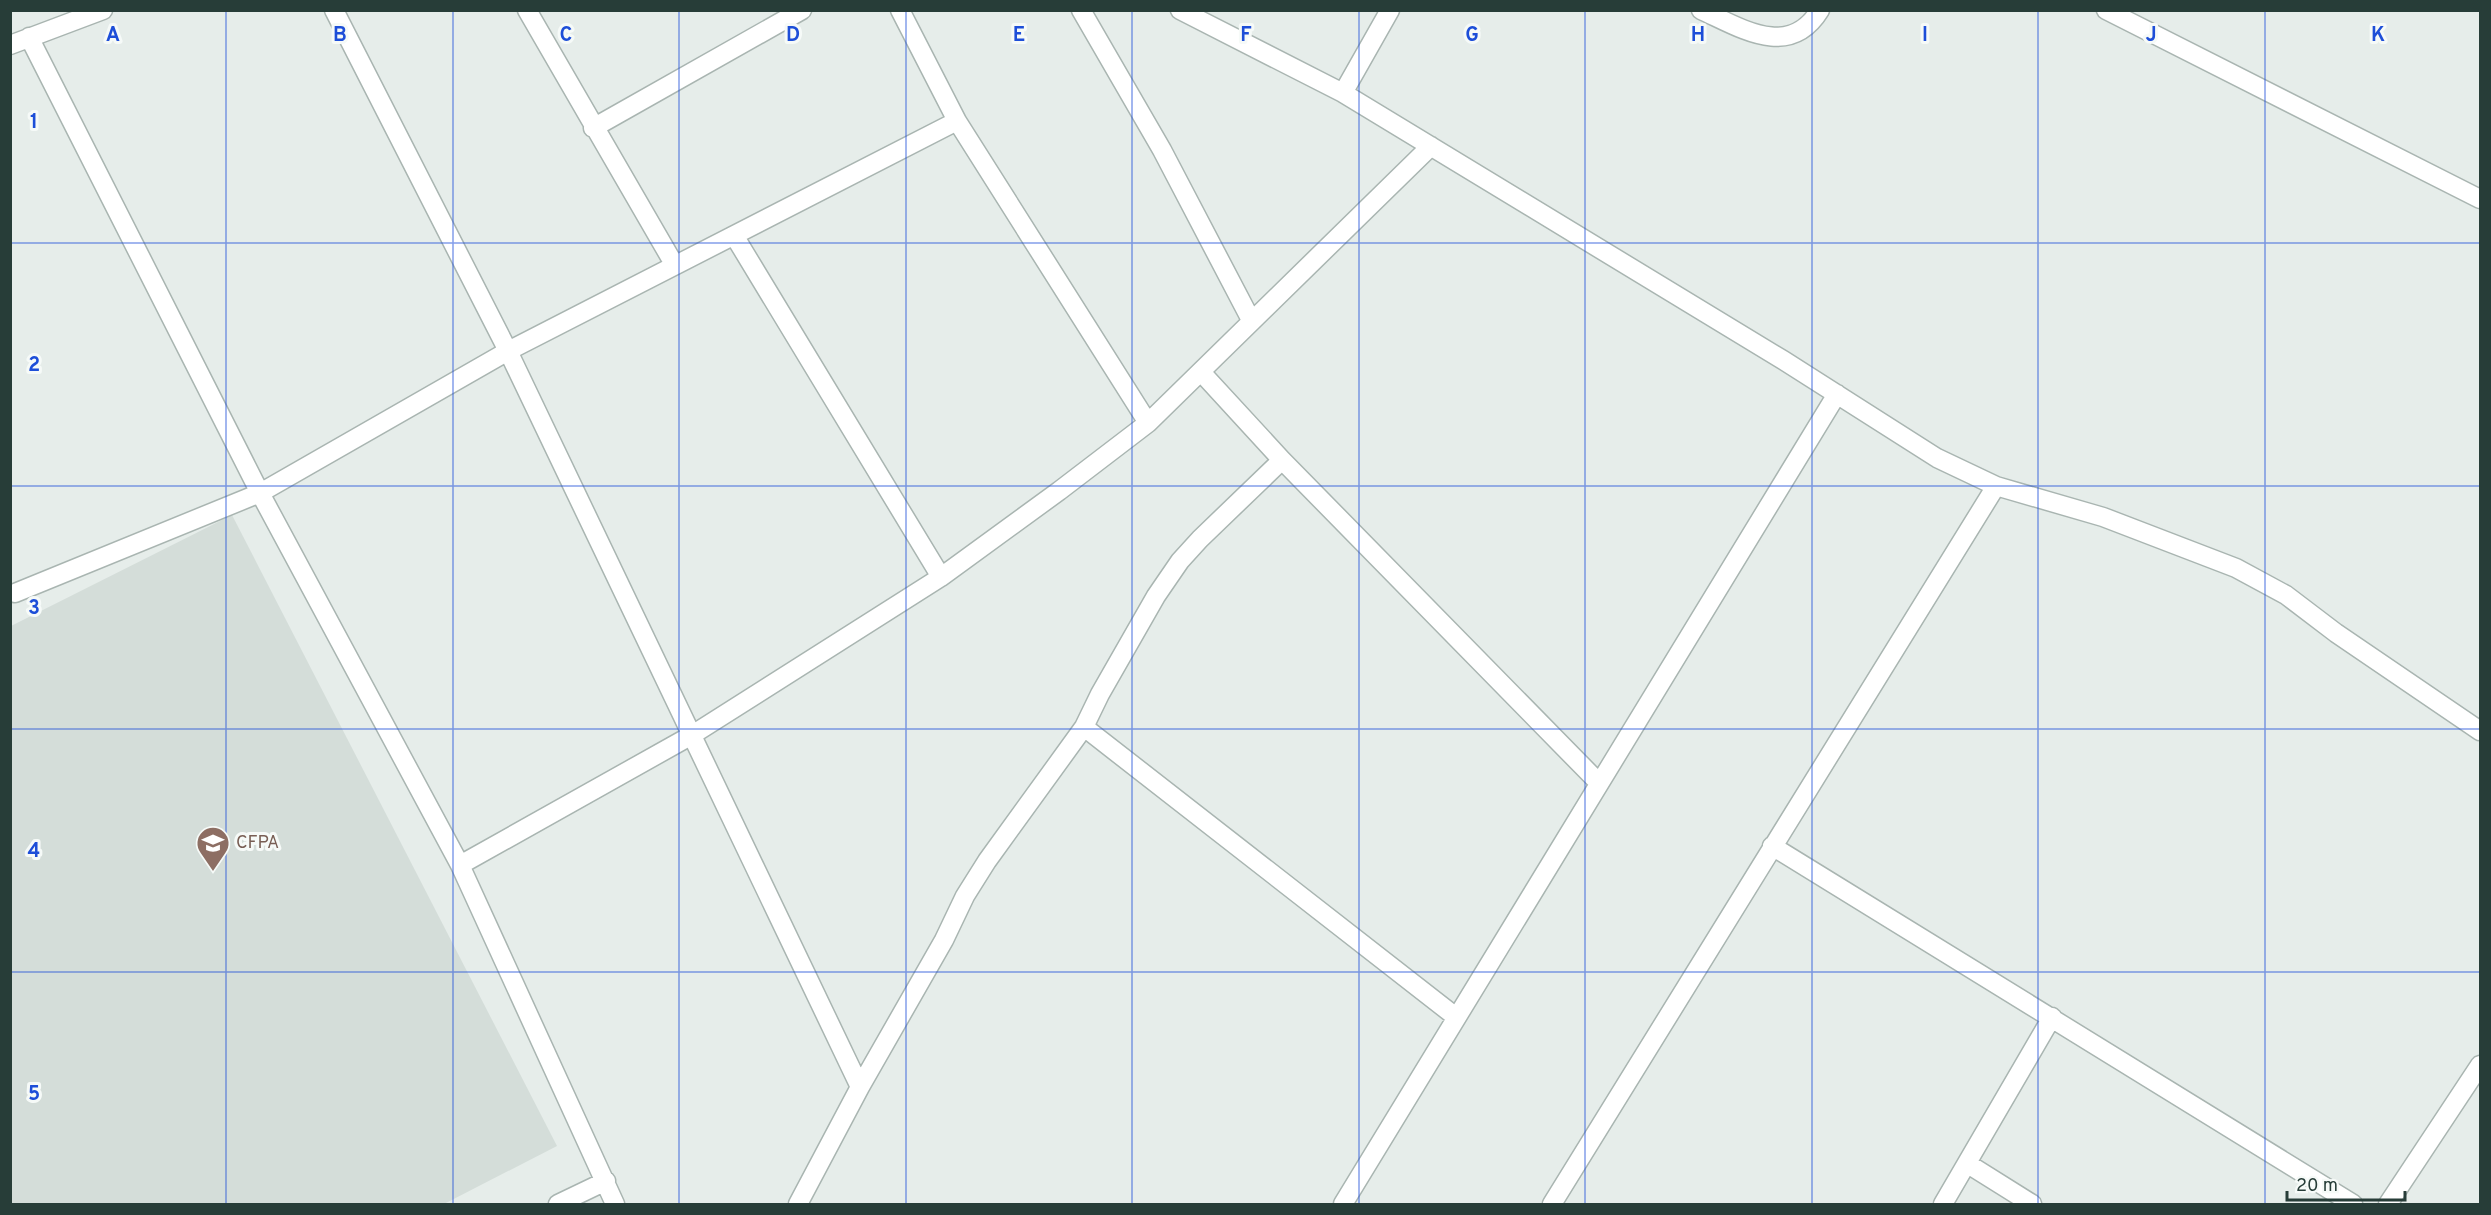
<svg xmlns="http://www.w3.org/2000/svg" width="2491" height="1215" viewBox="0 0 2491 1215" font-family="Overpass,sans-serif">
<rect width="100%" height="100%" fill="#e6edea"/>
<path fill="#d4ddd9" d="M 232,515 L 557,1146 L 444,1204 L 11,1204 L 11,626 Z"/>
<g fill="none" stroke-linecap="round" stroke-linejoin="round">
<defs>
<path id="minor" d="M 334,10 L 508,351 L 860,1087
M 527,10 L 674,264
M 900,10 L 957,121 L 1148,423
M 1081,10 L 1162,150 L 1251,320
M 1180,10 L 1343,93 L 1783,360 L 1937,458 L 1996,486 L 2103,517 L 2236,568 L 2286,595 L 2336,633 L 2480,731
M 1701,10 C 1741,28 1789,60 1820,10
M 2106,10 L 2480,199
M 29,37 L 260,493 L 460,865 L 615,1204
M 10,45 L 103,10
M 1343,93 L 1390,10
M 593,128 L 802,10
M 735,237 L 941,577
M 1201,372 L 1282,460 L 1599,783
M 15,593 L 260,493 L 508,351 L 957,121
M 1084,727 L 1456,1017
M 1772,846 L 2353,1204
M 460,865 L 692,735 L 941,577 L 1059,491 L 1148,423 L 1431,146
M 1968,1164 L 2032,1204
M 558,1204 L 606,1181
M 798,1204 L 860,1087 L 944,940 L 965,896 L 987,861 L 1084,727 L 1100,694 L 1156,596 L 1180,561 L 1200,539 L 1282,460
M 1343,1204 L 1837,394
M 1552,1204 L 1996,486
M 1943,1204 L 2052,1017
M 2388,1204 L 2480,1065"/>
</defs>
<use href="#minor" stroke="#a9b5b1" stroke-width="21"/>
<use href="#minor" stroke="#fff" stroke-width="18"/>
</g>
<path fill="none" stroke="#1d4ed8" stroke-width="1.5" stroke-opacity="0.55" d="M 226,10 L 226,1204M 453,10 L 453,1204M 679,10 L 679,1204M 906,10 L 906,1204M 1132,10 L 1132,1204M 1359,10 L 1359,1204M 1585,10 L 1585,1204M 1812,10 L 1812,1204M 2038,10 L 2038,1204M 2265,10 L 2265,1204M 10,243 L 2480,243M 10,486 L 2480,486M 10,729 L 2480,729M 10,972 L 2480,972"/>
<defs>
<symbol id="university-pin" viewBox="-11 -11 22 30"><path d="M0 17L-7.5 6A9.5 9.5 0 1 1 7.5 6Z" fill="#8d6e63" stroke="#f6faf8"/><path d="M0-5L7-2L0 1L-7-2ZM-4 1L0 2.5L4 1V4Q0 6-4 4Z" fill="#fff"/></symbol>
</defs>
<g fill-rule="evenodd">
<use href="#university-pin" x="194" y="824" width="38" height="52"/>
</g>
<g text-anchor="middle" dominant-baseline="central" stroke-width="6" stroke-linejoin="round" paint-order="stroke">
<g font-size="18" fill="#785e54" stroke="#f6faf8" text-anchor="start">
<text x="236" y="843">CFPA</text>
</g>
</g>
<g font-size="20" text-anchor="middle" font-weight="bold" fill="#1d4ed8" stroke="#f6faf8" stroke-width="6" stroke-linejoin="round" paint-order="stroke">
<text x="113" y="41">A</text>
<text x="340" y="41">B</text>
<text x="566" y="41">C</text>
<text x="793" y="41">D</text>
<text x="1019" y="41">E</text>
<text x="1246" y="41">F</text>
<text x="1472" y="41">G</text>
<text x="1698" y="41">H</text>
<text x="1925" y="41">I</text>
<text x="2151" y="41">J</text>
<text x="2378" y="41">K</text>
<text x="34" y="128">1</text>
<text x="34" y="371">2</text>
<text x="34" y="614">3</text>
<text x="34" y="857">4</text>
<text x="34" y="1100">5</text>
</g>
<rect width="2491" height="1215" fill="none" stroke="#273d38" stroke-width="24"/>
<path d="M2287 1191v9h118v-9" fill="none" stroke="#273d38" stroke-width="3"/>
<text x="2296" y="1191" font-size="18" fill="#273d38" stroke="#f6faf8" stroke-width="4.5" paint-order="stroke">20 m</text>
</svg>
